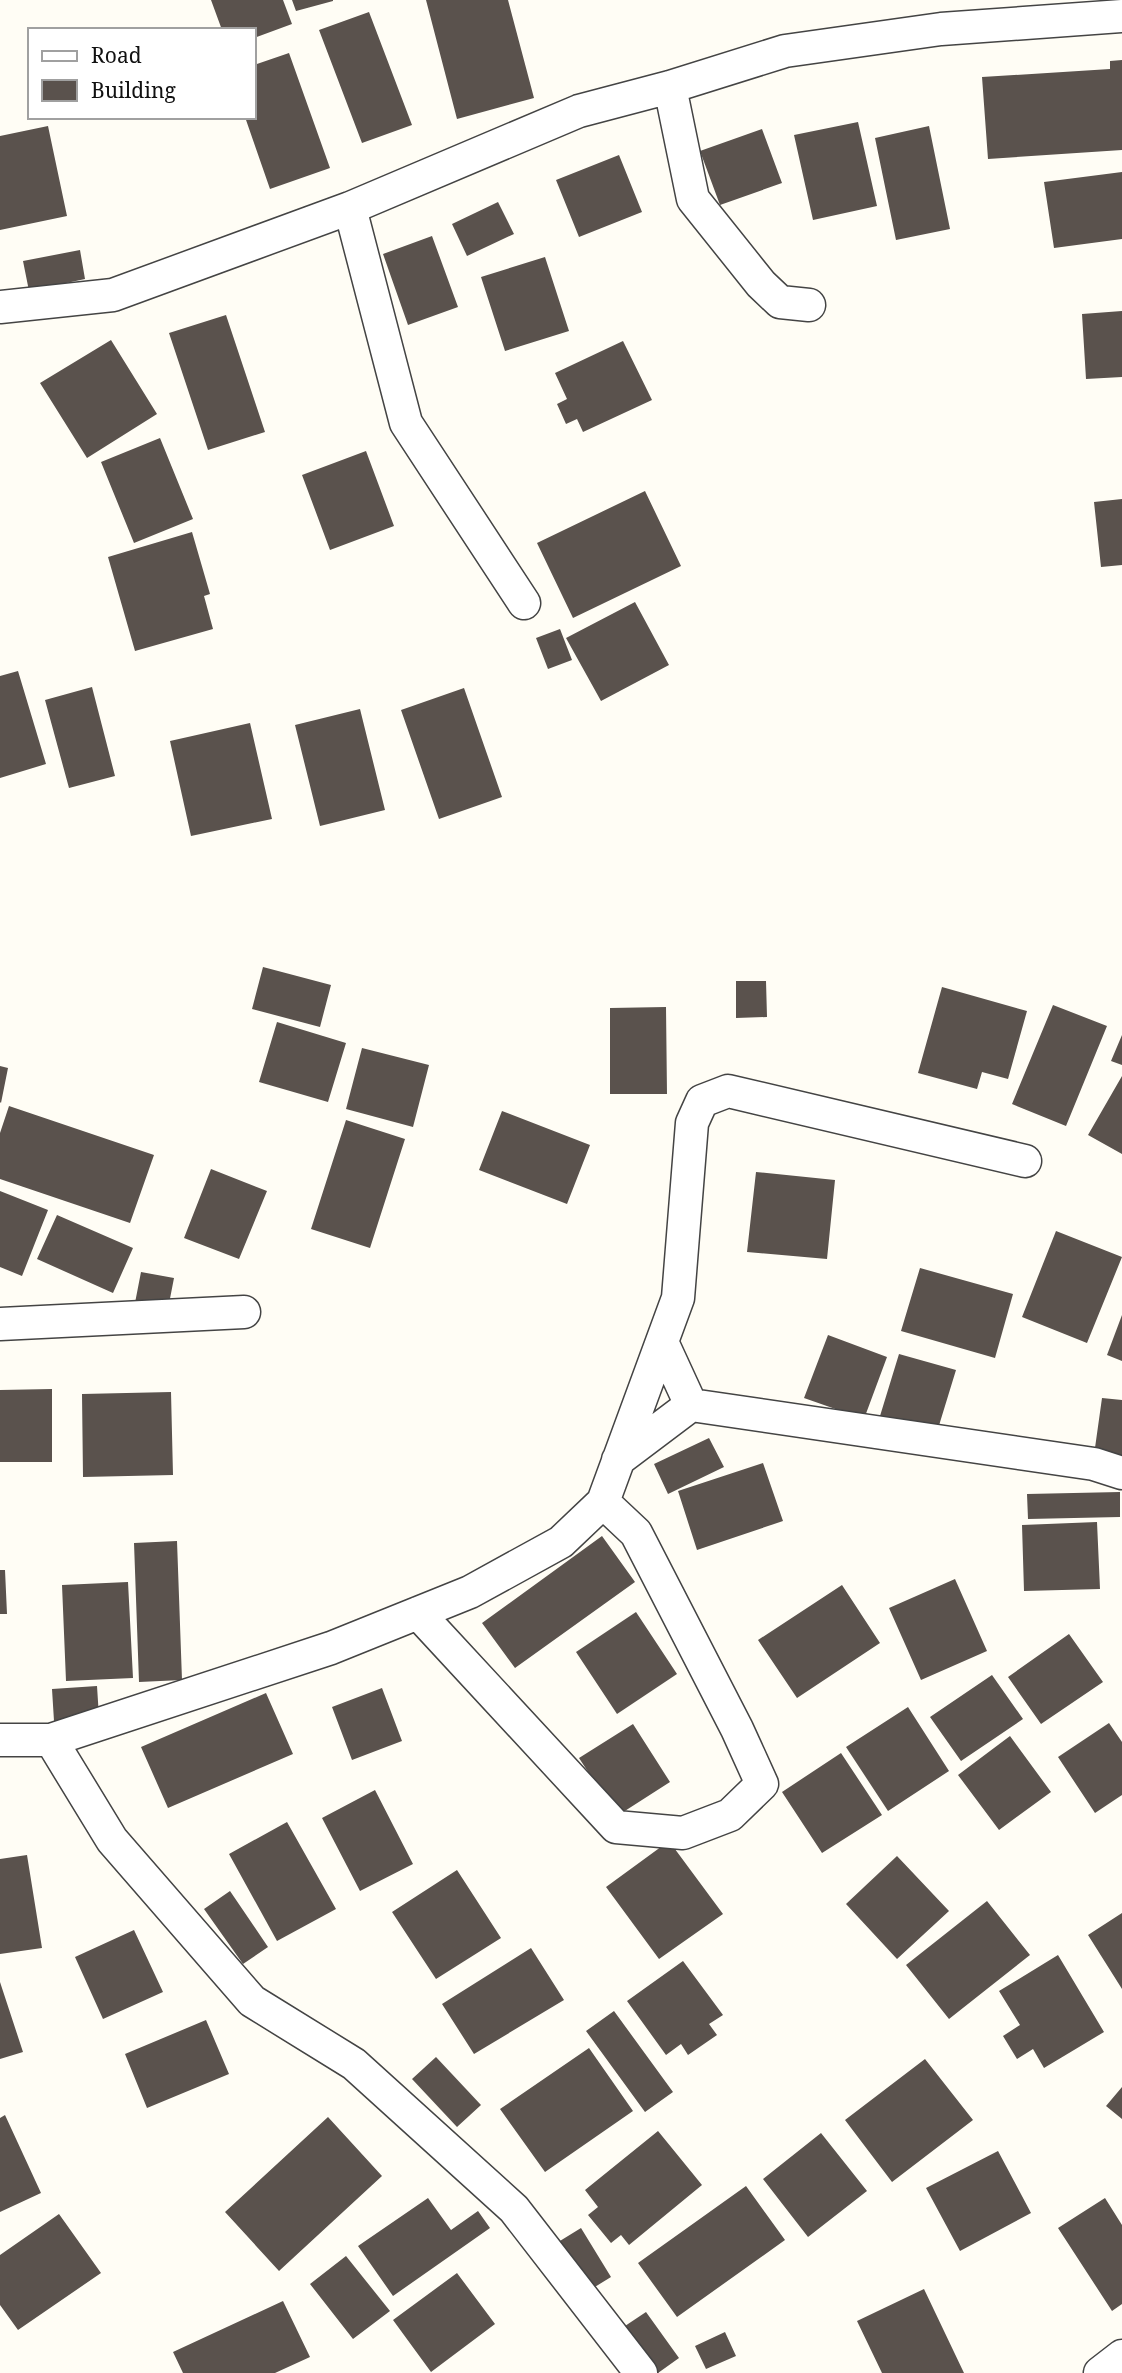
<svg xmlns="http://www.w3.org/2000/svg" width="1122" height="2373" viewBox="0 0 1122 2373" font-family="'Noto Serif',serif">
<rect width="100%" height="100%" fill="#fffdf5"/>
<path fill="#5a524d" d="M 211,0 L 283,0 L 292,24 L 254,38 L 254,30 L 222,30 Z
M 292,0 L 333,0 L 333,1 L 296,11 Z
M 426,0 L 508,0 L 534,98 L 457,119 Z
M 369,12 L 412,125 L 362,143 L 319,30 Z
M 289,53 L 330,168 L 270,189 L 245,117 L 254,117 L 254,65 Z
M 1122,60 L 1122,150 L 988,159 L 982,77 L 1110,69 L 1110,61 Z
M 858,122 L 877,206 L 813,220 L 794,135 Z
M 48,126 L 67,216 L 0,230 L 0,136 Z
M 929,126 L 950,229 L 896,240 L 875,138 Z
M 762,129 L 782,183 L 720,205 L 700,151 Z
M 619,155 L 642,212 L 579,237 L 556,180 Z
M 1122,172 L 1122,239 L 1054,248 L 1044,182 Z
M 498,202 L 514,234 L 467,256 L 452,224 Z
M 432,236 L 458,307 L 408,325 L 383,254 Z
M 80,250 L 85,279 L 29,291 L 23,261 Z
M 545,257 L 569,331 L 505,351 L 481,277 Z
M 1122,311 L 1122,377 L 1086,379 L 1082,314 Z
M 226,315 L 265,432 L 208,450 L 169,333 Z
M 111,340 L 157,414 L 87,458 L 40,383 Z
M 623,341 L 652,400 L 583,432 L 577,419 L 566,424 L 557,404 L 567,399 L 555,373 Z
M 160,438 L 193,519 L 134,543 L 101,462 Z
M 366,451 L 394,526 L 330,550 L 302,475 Z
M 645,491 L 681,566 L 573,618 L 537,543 Z
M 1122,499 L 1122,565 L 1101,567 L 1094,502 Z
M 192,532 L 210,594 L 204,596 L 213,629 L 135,651 L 108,557 Z
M 635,602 L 669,665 L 601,701 L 566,638 Z
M 560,629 L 572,660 L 548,669 L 536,638 Z
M 18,671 L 46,764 L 0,778 L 0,676 Z
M 92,687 L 115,776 L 69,788 L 45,700 Z
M 464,688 L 502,797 L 439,819 L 401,710 Z
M 360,709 L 385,810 L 320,826 L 295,725 Z
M 250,723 L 272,819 L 191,836 L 170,741 Z
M 263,967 L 331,985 L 320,1027 L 252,1009 Z
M 736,981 L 766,981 L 767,1017 L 736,1018 Z
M 942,987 L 1027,1011 L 1008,1079 L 982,1072 L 977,1089 L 918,1073 Z
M 1053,1005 L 1107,1026 L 1066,1126 L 1012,1104 Z
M 666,1007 L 667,1094 L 610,1094 L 610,1008 Z
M 277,1022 L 346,1043 L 328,1102 L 259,1082 Z
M 1122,1035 L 1122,1065 L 1111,1061 Z
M 362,1048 L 429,1065 L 413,1127 L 346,1109 Z
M 0,1066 L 8,1068 L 1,1103 L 0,1102 Z
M 1122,1076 L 1122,1154 L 1088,1135 Z
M 9,1106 L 154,1155 L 130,1223 L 0,1179 L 0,1133 Z
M 502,1111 L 590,1145 L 567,1204 L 479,1170 Z
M 346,1120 L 405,1139 L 370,1248 L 311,1229 Z
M 211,1169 L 267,1191 L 239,1259 L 184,1238 Z
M 756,1172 L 835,1180 L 827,1259 L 747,1252 Z
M 0,1191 L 48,1210 L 22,1276 L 0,1267 Z
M 57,1215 L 133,1248 L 113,1293 L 37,1259 Z
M 1056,1231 L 1122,1257 L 1087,1343 L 1022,1317 Z
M 920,1268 L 1013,1294 L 995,1358 L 901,1331 Z
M 141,1272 L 174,1278 L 167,1314 L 134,1308 Z
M 1122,1315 L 1122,1361 L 1107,1355 Z
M 828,1335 L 887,1357 L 864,1419 L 804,1398 Z
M 899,1354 L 956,1370 L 937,1432 L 880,1416 Z
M 52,1389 L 52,1462 L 0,1462 L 0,1390 Z
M 171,1392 L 173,1475 L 83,1477 L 82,1394 Z
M 1102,1398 L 1122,1400 L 1122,1459 L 1094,1455 Z
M 709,1438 L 724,1467 L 668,1494 L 654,1464 Z
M 763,1463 L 783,1521 L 697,1550 L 678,1491 Z
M 1120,1492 L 1120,1517 L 1028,1519 L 1027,1494 Z
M 1097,1522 L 1100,1589 L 1024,1591 L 1022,1525 Z
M 602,1536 L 635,1582 L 515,1668 L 482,1623 Z
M 177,1541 L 182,1680 L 139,1682 L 134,1543 Z
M 0,1570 L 5,1570 L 7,1614 L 0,1614 Z
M 955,1579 L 987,1651 L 921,1680 L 889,1608 Z
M 128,1582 L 133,1678 L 66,1681 L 62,1585 Z
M 842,1585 L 880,1643 L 797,1698 L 758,1640 Z
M 636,1612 L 677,1674 L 617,1714 L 576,1652 Z
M 1069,1634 L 1103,1682 L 1041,1724 L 1008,1677 Z
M 992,1675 L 1023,1719 L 961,1761 L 930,1717 Z
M 97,1686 L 99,1717 L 54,1721 L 52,1689 Z
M 382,1688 L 402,1741 L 352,1760 L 332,1707 Z
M 266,1693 L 293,1754 L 168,1808 L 141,1747 Z
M 908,1707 L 949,1771 L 888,1811 L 846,1747 Z
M 1109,1723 L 1122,1742 L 1122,1795 L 1095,1813 L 1058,1757 Z
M 633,1724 L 670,1782 L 617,1816 L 579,1758 Z
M 1010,1736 L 1051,1792 L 999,1830 L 958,1775 Z
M 841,1753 L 882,1815 L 822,1853 L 782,1792 Z
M 375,1790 L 413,1864 L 360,1891 L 322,1818 Z
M 287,1822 L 336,1909 L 277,1941 L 229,1854 Z
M 669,1841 L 723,1914 L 659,1959 L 606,1887 Z
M 27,1855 L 42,1948 L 0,1954 L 0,1859 Z
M 897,1856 L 949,1911 L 897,1959 L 846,1904 Z
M 457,1870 L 501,1938 L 436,1979 L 392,1912 Z
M 230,1891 L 268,1947 L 243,1964 L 204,1909 Z
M 987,1901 L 1030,1955 L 949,2019 L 906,1965 Z
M 1122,1913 L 1122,1989 L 1088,1935 Z
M 134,1930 L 163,1992 L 103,2019 L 75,1957 Z
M 531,1948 L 564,2000 L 474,2054 L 442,2004 Z
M 1058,1955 L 1104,2032 L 1044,2068 L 1033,2049 L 1017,2059 L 1003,2036 L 1020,2025 L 999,1991 Z
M 683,1961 L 723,2015 L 709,2024 L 717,2035 L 688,2055 L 681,2044 L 666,2055 L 627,2001 Z
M 0,1982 L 23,2052 L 0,2059 Z
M 614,2011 L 673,2092 L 645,2112 L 586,2031 Z
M 206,2020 L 229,2074 L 147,2108 L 125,2054 Z
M 589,2048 L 633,2111 L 545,2172 L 500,2109 Z
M 436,2057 L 481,2105 L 457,2127 L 412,2079 Z
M 925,2059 L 973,2120 L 892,2182 L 845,2120 Z
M 1122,2087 L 1122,2119 L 1106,2106 Z
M 5,2115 L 41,2193 L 0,2212 L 0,2118 Z
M 328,2117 L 382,2176 L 279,2271 L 225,2212 Z
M 658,2131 L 702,2185 L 629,2245 L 621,2235 L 611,2243 L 588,2215 L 598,2207 L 585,2190 Z
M 821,2133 L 867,2191 L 808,2237 L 763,2179 Z
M 998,2151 L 1031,2213 L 960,2251 L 926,2188 Z
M 746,2186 L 785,2240 L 677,2317 L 638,2263 Z
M 428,2198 L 451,2230 L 478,2211 L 490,2228 L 393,2296 L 358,2246 Z
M 1105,2198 L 1122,2225 L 1122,2304 L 1112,2311 L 1058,2228 Z
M 59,2214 L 101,2273 L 18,2330 L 0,2305 L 0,2255 Z
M 581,2228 L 611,2277 L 585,2293 L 555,2244 Z
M 346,2256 L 390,2311 L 353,2339 L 310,2284 Z
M 457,2273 L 495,2324 L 431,2372 L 393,2320 Z
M 924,2289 L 964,2373 L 882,2373 L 857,2321 Z
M 283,2301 L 310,2357 L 275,2373 L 183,2373 L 173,2352 Z
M 646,2312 L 679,2358 L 658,2373 L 650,2373 L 619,2330 Z
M 725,2332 L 736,2356 L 706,2369 L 695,2346 Z"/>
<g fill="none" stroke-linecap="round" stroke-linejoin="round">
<defs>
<path id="minor" d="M 670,87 L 693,199 L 761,284 L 780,302 L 809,305
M 350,208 L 406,423 L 524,603
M 0,307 L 113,295 L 350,208 L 579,111 L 670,87 L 785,51 L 941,29 L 1122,16
M 0,1324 L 244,1312
M 662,1342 L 691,1405
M 618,1460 L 691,1405 L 1094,1464 L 1122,1473
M 418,1613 L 616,1827 L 683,1833 L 730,1815 L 762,1784 L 737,1729 L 636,1533 L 603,1502
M 0,1740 L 51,1740 L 331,1648 L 470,1592 L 561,1542 L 603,1502 L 678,1298 L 692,1123 L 702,1101 L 728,1091 L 1025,1161
M 51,1740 L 112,1840 L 252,2001 L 354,2064 L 514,2209 L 641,2373
M 1100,2373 L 1122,2356"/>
</defs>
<use href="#minor" stroke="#444" stroke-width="35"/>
<use href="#minor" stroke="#fff" stroke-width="32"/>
</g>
<rect x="28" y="28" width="228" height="91" fill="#ffffff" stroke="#a0a0a0" stroke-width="2"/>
<rect x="42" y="51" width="35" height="10" fill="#ffffff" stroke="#a0a0a0" stroke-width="2"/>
<text x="91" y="63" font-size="21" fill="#111111">Road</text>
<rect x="42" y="80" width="35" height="21" fill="#5a524d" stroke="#a0a0a0" stroke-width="2"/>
<text x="91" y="98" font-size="21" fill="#111111">Building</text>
</svg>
